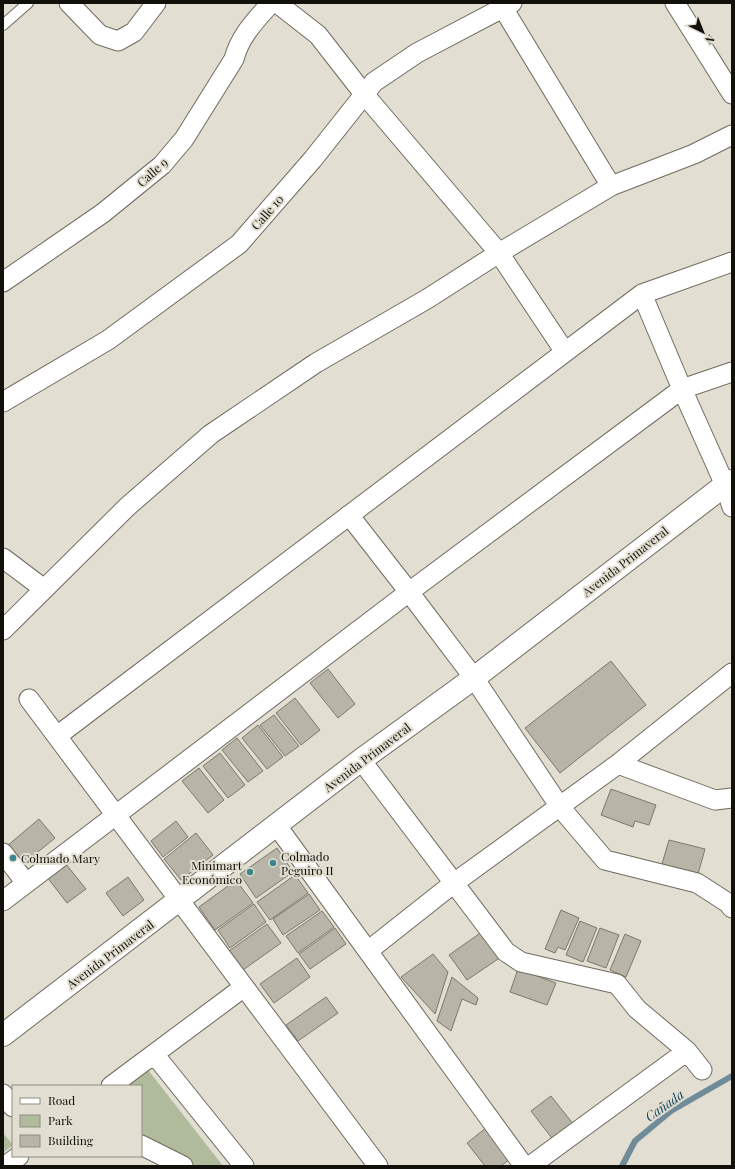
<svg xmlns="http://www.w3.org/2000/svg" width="735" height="1169" viewBox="0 0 735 1169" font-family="'Playfair Display',serif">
<rect width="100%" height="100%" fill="#e2ded1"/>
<path fill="#b0bb9c" d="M 148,1070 L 223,1166 L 196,1166 L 141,1135 L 141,1086 L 127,1086 Z
M 3,1133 L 13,1145 L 3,1153 Z"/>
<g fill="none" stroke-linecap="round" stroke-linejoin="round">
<path stroke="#708b9a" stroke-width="6" d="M 622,1166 L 635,1141 L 671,1111 L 732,1076"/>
</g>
<path fill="#b8b4a8" stroke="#7c786c" d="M 611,661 L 646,705 L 560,773 L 525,728 Z
M 328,669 L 355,704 L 338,718 L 310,683 Z
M 295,698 L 320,730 L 301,745 L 276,713 Z
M 274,715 L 299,746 L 285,756 L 260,725 Z
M 258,725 L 283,757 L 267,769 L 242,738 Z
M 237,738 L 263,771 L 248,782 L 222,750 Z
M 220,753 L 245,785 L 228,798 L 203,766 Z
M 199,768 L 224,800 L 208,813 L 182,781 Z
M 611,789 L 656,805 L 649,825 L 635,821 L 633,827 L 601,815 Z
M 39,819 L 55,838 L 22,865 L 7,846 Z
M 176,821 L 188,837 L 163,857 L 151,841 Z
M 196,833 L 213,855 L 181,880 L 164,859 Z
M 669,840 L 705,849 L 698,874 L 662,864 Z
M 277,848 L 293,872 L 256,898 L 240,874 Z
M 65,863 L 86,889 L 67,903 L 47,877 Z
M 295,875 L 308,893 L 270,920 L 257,902 Z
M 128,877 L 144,900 L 123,916 L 106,893 Z
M 236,880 L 253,903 L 215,930 L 199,907 Z
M 309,894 L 320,910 L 283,935 L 273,919 Z
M 254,904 L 266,922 L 230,948 L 218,930 Z
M 561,910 L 579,918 L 565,950 L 558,947 L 555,953 L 545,949 Z
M 322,911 L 334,927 L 298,953 L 286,936 Z
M 580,921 L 597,928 L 583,962 L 566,955 Z
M 267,924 L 281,943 L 243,970 L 229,951 Z
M 335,928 L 346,944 L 310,969 L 299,954 Z
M 600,928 L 619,935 L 606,968 L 587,961 Z
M 486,929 L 504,955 L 467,980 L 449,955 Z
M 625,934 L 641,941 L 626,977 L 610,970 Z
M 433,954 L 448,972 L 435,1014 L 401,977 Z
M 297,958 L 310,977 L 274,1003 L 260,984 Z
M 518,969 L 556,983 L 547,1005 L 510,992 Z
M 452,977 L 478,998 L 476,1005 L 462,999 L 451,1031 L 437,1021 Z
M 326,997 L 338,1013 L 298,1041 L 286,1025 Z
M 551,1096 L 574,1125 L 554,1141 L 531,1111 Z
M 486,1128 L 510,1159 L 501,1166 L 485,1166 L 467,1143 Z"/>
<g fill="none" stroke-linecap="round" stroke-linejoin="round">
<defs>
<path id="lane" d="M 3,25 L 28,3"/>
<path id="street" d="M 69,3 L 100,35 L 118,41 L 134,32 L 156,3
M 277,3 L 318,35 L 364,94 L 499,253 L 565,352
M 500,3 L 611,186
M 675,3 L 732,94
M 3,282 L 103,213 L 162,165 L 184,139 L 234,59 C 240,36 255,21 271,3
M 642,294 L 682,389 L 725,485 L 732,507
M 3,402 L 108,340 L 239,244 L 313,159 L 374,82 L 417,53 L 512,3
M 349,515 L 409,592 L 474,678 L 560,807 L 605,860 L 697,883 L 728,903 L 732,908
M 3,558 L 44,589
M 3,630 L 127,507 L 211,434 L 316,363 L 427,299 L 499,253 L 611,186 L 694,154 L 732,135
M 29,699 L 378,1166
M 57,736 L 642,294 L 732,262
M 361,760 L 506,952 L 521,962 L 617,984 L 637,1009 L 687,1051 L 702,1070
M 618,764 L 715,800 L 732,798
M 277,826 L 524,1166
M 3,853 L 26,883
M 3,901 L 409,592 L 682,389 L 732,372
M 368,951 L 454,883 L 618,764 L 732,673
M 154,1054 L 244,1166
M 111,1086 L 244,987
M 3,1094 L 13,1107
M 141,1145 L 183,1166
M 5,1166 L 19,1156
M 530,1166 L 687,1051"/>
<path id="secondary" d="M 3,1035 L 361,760 L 474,678 L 725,485 L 732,481"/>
</defs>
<use href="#lane" stroke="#6f6b5f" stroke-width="12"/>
<use href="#street" stroke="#6f6b5f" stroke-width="21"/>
<use href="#secondary" stroke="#6f6b5f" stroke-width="24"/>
<use href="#lane" stroke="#fff" stroke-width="10"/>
<use href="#street" stroke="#fff" stroke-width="19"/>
<use href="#secondary" stroke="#fff" stroke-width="22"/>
</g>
<g fill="#3d858c" stroke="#e2ded1" stroke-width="1.5">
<circle cx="13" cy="858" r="4"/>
<circle cx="273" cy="863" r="4"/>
<circle cx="250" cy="872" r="4"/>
</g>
<g text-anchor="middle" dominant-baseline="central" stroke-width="4" stroke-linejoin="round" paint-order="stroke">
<g font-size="12" fill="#11100b" stroke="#e2ded1">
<text transform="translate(152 172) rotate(-42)">Calle 9</text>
<text transform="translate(267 212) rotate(-49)">Calle 10</text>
<text transform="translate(625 561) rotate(-38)">Avenida Primaveral</text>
<text transform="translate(367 757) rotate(-37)">Avenida Primaveral</text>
<text transform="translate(110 954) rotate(-37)">Avenida Primaveral</text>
</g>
<g font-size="12" fill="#11100b" stroke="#e2ded1" text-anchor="start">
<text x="281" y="856">Colmado<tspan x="281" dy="14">Peguiro II</tspan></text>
<text x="21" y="858">Colmado Mary</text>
<text x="242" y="865" text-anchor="end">Minimart<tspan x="242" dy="14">Económico</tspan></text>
</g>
<g font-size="13" font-style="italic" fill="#12455d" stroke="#e2ded1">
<text transform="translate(664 1105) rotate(-35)">Cañada</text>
</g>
</g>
<rect width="735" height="1169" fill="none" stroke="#11100b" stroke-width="8"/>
<rect x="12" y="1085" width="130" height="72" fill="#e2ded1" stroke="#8e8c82"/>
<rect x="20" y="1098" width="20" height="6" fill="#ffffff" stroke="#8e8c82"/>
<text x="48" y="1105" font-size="12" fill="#11100b">Road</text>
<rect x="20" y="1115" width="20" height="12" fill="#b0bb9c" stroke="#8e8c82"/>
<text x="48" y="1125" font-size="12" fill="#11100b">Park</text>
<rect x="20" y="1135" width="20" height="12" fill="#b8b4a8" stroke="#8e8c82"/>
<text x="48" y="1145" font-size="12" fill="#11100b">Building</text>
<g transform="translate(703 32) rotate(137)" stroke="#e2ded1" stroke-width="3" paint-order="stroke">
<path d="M0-3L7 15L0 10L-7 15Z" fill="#11100b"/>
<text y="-6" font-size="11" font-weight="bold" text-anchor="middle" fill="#11100b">N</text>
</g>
</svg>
